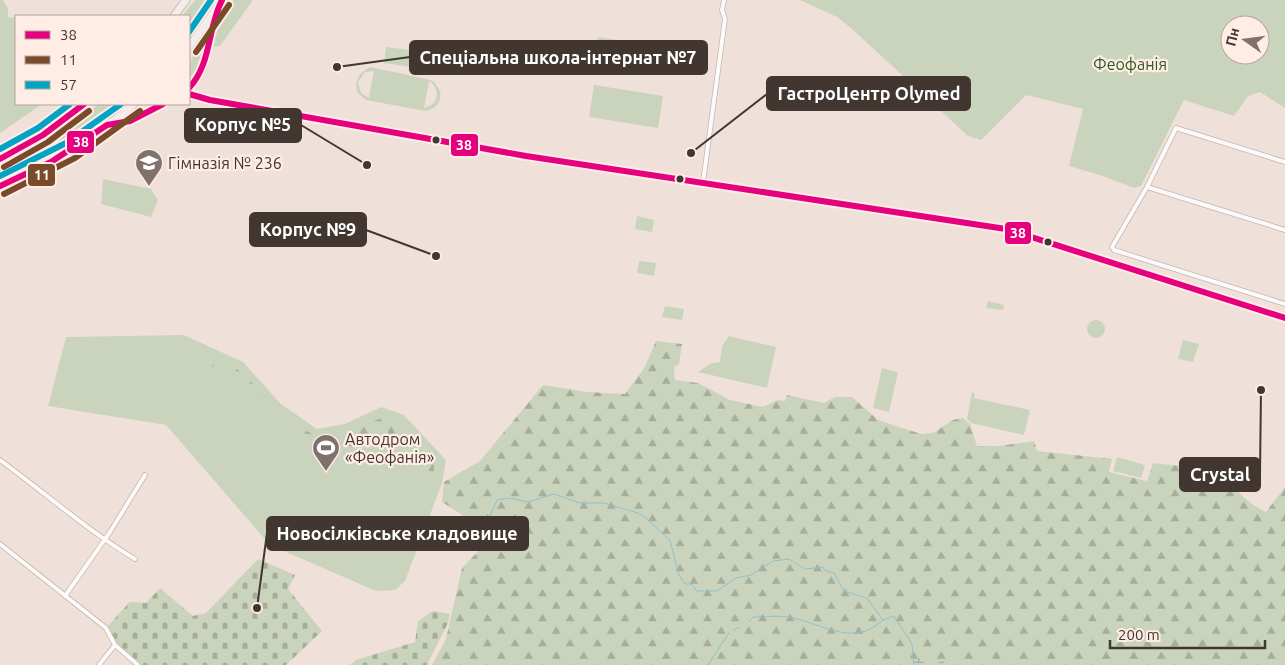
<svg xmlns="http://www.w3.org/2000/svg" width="1285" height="665" viewBox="0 0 1285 665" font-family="Ubuntu,sans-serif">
<defs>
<pattern id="forest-firs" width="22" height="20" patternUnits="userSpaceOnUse" patternTransform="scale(1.25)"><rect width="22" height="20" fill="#cad4bd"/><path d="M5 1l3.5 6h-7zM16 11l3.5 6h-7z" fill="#a6ad9a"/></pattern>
<pattern id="wetland-marsh" width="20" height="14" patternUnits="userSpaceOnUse" patternTransform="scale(1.25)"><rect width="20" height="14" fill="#cad4bd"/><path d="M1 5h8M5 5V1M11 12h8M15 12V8" fill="none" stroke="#a6ad9a"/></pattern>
<pattern id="cemetery-stones" width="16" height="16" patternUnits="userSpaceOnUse" patternTransform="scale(1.25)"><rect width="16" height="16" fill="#cad4bd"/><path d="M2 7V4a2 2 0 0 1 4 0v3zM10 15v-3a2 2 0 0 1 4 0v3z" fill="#a6ad9a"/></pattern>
</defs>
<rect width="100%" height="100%" fill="#f0e0da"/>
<path fill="#cad4bd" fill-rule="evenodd" d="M 0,0 L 3,0 L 8,9 L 8,17 L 16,18 L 16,104 L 42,104 L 0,133 Z
M 195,0 L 214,0 L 189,36 L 189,16 L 182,16 Z
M 234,0 L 253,0 L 220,46 L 214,47 L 215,32 Z
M 800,0 L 1285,0 L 1285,108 L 1260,92 L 1248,96 L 1234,116 L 1184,100 L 1141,186 L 1134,188 L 1103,176 L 1069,166 L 1083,109 L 1026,95 L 981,140 L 968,136 L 851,28 L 837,17 ZM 1230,25 L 1260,25 L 1260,55 L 1230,55 Z
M 598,37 L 671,48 L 672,52 L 597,42 Z
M 207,39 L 202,67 L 193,79 C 183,63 197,52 207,39 Z
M 386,47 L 419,51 L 417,68 L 384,63 Z
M 370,67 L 427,79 L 434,82 L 440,91 C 442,102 436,109 425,111 L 366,100 L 358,93 C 353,81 359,73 370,67 ZM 374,71 L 369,97 L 369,98 L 361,93 L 358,82 L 365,72 ZM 429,81 C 438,87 439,96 433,104 L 424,108 Z
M 594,85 L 663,96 L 658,128 L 589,117 Z
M 99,104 L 124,104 L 69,143 L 62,142 L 61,134 Z
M 48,140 L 56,151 L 0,179 L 0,167 Z
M 103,179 L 151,189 L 158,200 L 151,217 L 101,204 Z
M 637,216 L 654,220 L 652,232 L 635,229 Z
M 639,261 L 656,263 L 654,276 L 637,273 Z
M 988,301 L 1004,305 L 1003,310 L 986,308 Z
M 665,306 L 684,309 L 682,320 L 662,317 Z
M1087 329a9 9 0 1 1 18 0a9 9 0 1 1-18 0Z
M 184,335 L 243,362 L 281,404 L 317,429 L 345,424 L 381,407 L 404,415 L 446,460 L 442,483 L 405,581 L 395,590 L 376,591 L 270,545 L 166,425 L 48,406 L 66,337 Z
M 729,336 L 776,347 L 767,388 L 698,372 L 712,363 L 720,362 L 722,346 Z
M 1183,340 L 1199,344 L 1193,362 L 1178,359 Z
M 882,368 L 898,372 L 889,412 L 873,408 Z
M 972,392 L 975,394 L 974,398 L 1030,410 L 1024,435 L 971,423 L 967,419 Z
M 1117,457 L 1145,465 L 1141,478 L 1113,471 Z"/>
<path fill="url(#forest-firs)" d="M 656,341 L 682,344 L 679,364 L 674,367 L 675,380 L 698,383 L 730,400 L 763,407 L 778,400 L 785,401 L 787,395 L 824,403 L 835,397 L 852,397 L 878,420 L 921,434 L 933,433 L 953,420 L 963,418 L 970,424 L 977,446 L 999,446 L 1034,441 L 1037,451 L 1112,459 L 1109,472 L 1147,481 L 1153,463 C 1174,466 1199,465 1218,477 C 1236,487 1247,504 1266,512 L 1285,487 L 1285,665 L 432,665 L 446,639 L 462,568 L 490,539 L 493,521 L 473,522 L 442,502 L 444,482 L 480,461 L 543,385 L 587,392 L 625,394 L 645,367 Z
M 216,356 C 258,375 278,427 321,436 C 327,437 337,439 343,437 C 361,434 378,411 395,419 C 408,433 440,454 433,475 L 397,437 L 386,433 L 352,451 C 331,441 307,439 286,428 L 233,375 L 225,369 L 212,366 Z"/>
<path fill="url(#wetland-marsh)" d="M 893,650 L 902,657 L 906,654 L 914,661 L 922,656 L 930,662 L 941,659 L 946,665 L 905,665 L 893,657 Z"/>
<path fill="url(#cemetery-stones)" d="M 258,559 L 295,575 L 288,589 L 322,631 L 286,665 L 138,665 L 115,645 L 106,628 L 130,602 L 146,603 L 160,588 L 193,616 L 206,613 Z
M 433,611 L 450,614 L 448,623 L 427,665 L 350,665 L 356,660 L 415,642 L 418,621 Z"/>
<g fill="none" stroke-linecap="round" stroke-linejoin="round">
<path stroke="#8fc1ca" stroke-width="1" d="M 483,532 L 497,500 L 509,498 L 528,502 L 554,494 L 580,503 L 604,503 L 641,514 L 670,540 L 679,575 L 685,584 L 691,584 L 697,591 L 717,591 L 736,578 L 751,575 L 773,561 L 789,559 L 805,569 L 824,567 L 824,570 L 834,573 L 844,591 L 867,598 L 883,620 L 894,616 L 912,644 L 914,665
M 749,622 L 753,617 C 765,617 780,615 792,618 C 824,624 854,648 883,620
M 734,630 L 739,627
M 708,665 L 729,633"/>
<defs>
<path id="minor" d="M 1285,162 L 1176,128 L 1147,187 L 1112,247 L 1114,250 L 1285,304
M 703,182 L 725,19 L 722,10 L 724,0
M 1147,187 L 1285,230
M 0,460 C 45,493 87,530 135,559
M 0,544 L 106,628 L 115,645 L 138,665
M 65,596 L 110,532 L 145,475
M 99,665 L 115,645"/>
<path id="tertiary" d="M 189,88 C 212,69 207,39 216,11
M 189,94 L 210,100 L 526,156 L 1006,229 L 1285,318
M 110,125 L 130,121 L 163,104"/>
<path id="trunk" d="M 174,16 L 186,0
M 189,47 L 222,0
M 60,123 L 56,131 L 56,142 L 65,148 L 74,148
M 0,159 L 43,135 L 84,104
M 0,186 C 48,166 95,138 134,104"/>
</defs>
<use href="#minor" stroke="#c1b5b0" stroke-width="5.5"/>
<use href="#tertiary" stroke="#c1b5b0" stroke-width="7"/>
<use href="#trunk" stroke="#c9c0bd" stroke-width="9"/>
<use href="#minor" stroke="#fdfaf9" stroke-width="4"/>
<use href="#tertiary" stroke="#fdfaf9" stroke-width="5"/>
<use href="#trunk" stroke="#f4ecea" stroke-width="7"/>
<defs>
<path id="bus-1" d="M 189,88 C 212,63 207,29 222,0
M 189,94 L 210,100 L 526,156 L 1006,229 L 1285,318
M 0,159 L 43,135 L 84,104
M 0,186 L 51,162 L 107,125 L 130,121 L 163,104"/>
<path id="bus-2" d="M 196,52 L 229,5
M 4,167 L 48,142 L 89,111
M 4,194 L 75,158 L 140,111"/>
<path id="bus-3" d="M 189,32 L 211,0
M 0,149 L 38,128 L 70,104
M 0,176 L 66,143 L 121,104"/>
</defs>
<use href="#bus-1" stroke="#ffede5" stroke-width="10"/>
<use href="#bus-2" stroke="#ffede5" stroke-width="10"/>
<use href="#bus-3" stroke="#ffede5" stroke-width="10"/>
<use href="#bus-1" stroke="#e5007d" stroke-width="6"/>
<use href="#bus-2" stroke="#7a4b2a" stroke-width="6"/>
<use href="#bus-3" stroke="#03a3c6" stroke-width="6"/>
</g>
<defs>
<symbol id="school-pin" viewBox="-11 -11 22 30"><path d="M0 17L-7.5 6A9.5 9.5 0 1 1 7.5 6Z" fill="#7f726c" stroke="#ffede5"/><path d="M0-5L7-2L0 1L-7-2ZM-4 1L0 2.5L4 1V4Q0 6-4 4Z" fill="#fff"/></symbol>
<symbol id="stadium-pin" viewBox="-11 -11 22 30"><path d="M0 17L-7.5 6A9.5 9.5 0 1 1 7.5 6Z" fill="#7f726c" stroke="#ffede5"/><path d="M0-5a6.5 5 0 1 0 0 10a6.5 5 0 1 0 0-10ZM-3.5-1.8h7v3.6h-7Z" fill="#fff"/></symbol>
</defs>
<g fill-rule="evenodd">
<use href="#school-pin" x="133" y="147" width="32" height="43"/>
<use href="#stadium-pin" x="310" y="432" width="32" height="43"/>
</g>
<g fill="#423631" stroke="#ffede5" stroke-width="2">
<circle cx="436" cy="140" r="4.5"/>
<circle cx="680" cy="179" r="4.5"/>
<circle cx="1048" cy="242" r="4.5"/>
</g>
<g text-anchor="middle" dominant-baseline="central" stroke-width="4.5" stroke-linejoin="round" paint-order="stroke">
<g font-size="16" fill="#285e1f" stroke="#ffede5">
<text x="1130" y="64">Феофанія</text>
</g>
<g font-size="16" fill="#423631" stroke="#ffede5" text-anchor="start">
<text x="168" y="163">Гімназія № 236</text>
<text x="345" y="439">Автодром<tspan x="345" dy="18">«Феофанія»</tspan></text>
</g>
</g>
<path fill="none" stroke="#423631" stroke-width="2" d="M337 67L410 57M691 153L767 94M367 165L301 125M436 256L366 230M1261 390L1260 474M257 608L267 533"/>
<g fill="#423631" stroke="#ffede5" stroke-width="2">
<circle cx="337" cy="67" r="5"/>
<circle cx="691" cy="153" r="5"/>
<circle cx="367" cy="165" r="5"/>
<circle cx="436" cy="256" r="5"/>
<circle cx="1261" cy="390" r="5"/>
<circle cx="257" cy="608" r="5"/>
</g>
<g fill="#423631" stroke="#423631" stroke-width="2">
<rect x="410" y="41" width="297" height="33" rx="5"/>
<rect x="767" y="77" width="203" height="33" rx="5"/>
<rect x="185" y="109" width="116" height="33" rx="5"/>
<rect x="250" y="213" width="116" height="33" rx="5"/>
<rect x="1180" y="458" width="80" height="33" rx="5"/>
<rect x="267" y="517" width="261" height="33" rx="5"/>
</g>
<g font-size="18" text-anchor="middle" font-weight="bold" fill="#fff">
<text x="558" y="64">Спеціальна школа-інтернат №7</text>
<text x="869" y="100">ГастроЦентр Olymed</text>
<text x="243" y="131">Корпус №5</text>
<text x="308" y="236">Корпус №9</text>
<text x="1220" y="481">Crystal</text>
<text x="397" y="540">Новосілківське кладовище</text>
</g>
<g stroke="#ffede5" stroke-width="2">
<rect x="66" y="130" width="29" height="24" rx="5" fill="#e5007d"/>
<rect x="450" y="133" width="29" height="24" rx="5" fill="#e5007d"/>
<rect x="27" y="163" width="29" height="24" rx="5" fill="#7a4b2a"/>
<rect x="1004" y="221" width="28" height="24" rx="5" fill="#e5007d"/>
</g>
<g font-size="14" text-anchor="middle" font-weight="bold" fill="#fff">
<text x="81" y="147">38</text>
<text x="464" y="150">38</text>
<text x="42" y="180">11</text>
<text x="1018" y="238">38</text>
</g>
<rect x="15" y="15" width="175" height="90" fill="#ffede5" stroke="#b3a49d"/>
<rect x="25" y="31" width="25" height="8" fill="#e5007d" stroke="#b3a49d"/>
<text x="60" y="40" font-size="15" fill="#423631">38</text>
<rect x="25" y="56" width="25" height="8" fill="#7a4b2a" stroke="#b3a49d"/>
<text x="60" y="65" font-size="15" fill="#423631">11</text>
<rect x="25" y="81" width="25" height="8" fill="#03a3c6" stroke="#b3a49d"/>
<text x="60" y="90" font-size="15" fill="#423631">57</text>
<g transform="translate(1245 40) rotate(284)"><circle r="24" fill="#ffede5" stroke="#b3a49d"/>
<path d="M0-4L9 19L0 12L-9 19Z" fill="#7f726c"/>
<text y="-8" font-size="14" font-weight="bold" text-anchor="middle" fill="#423631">Пн</text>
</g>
<path d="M1110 640v8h155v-8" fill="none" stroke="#423631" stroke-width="2.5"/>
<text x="1118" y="640" font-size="15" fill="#423631" stroke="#ffede5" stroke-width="4" paint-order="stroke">200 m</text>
</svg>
